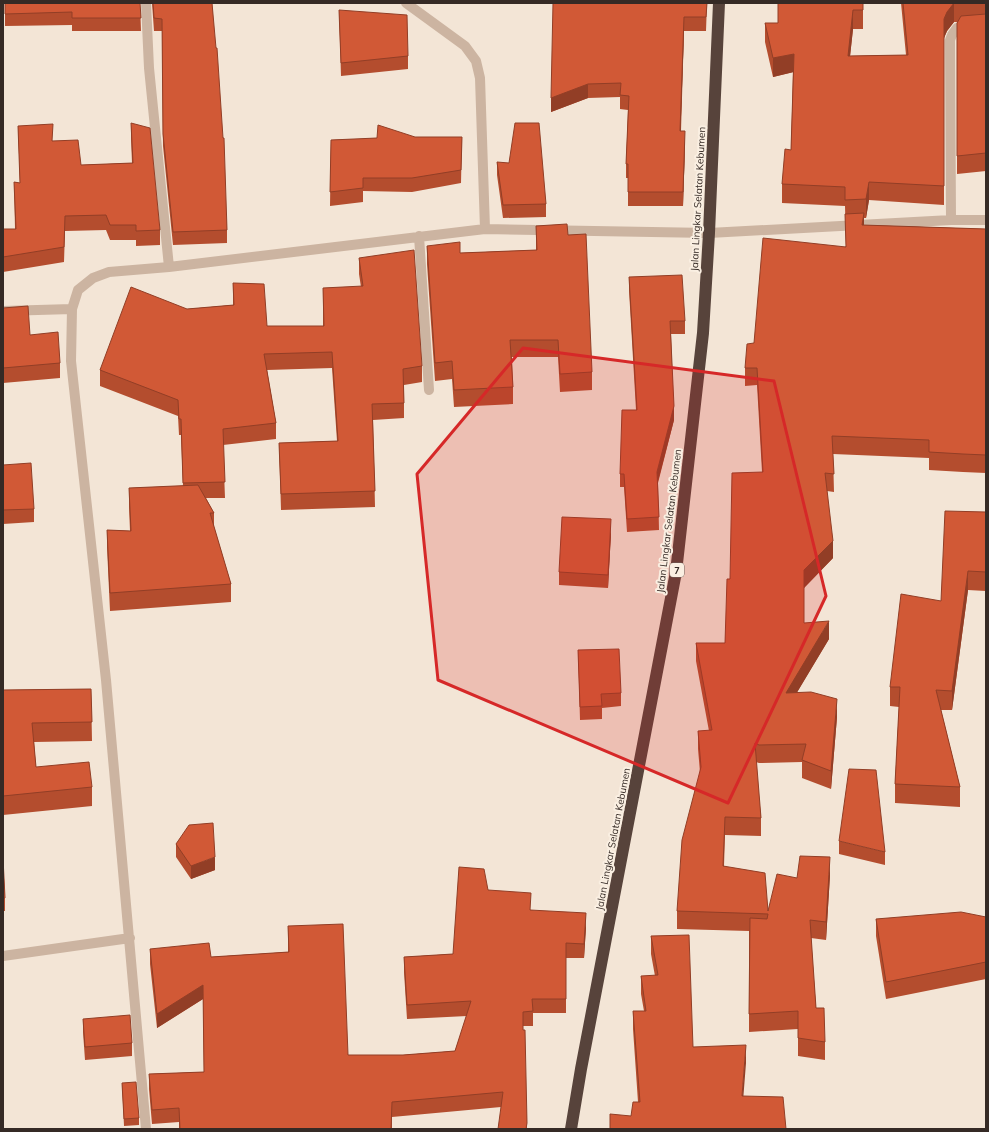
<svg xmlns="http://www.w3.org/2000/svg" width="989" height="1132" viewBox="0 0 989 1132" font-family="Mulish,sans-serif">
<rect width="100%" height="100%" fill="#f3e5d6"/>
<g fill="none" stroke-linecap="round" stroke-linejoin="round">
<path stroke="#ccb4a1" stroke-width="10" d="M 146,3 L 149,68 L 169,267
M 406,3 L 465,46 L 476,61 L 480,78 L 485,229
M 951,220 L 950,40 L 952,35 L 957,28 L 986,26
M 419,236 L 429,390
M 3,311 L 72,309
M 3,956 L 130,938
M 146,1129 L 106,680 L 71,361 L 72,309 L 78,290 L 93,278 L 109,272 L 169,267 L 485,229 L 709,233 L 951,220 L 986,220"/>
<path stroke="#57433b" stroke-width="12" d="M 571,1129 L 581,1069 L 676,572 L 703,333 L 709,233 L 719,3"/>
</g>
<path fill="#b44d2e" d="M 5,3 L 140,3 L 141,31 L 72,31 L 72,25 L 5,26 Z
M 152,3 L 212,3 L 227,230 L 227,243 L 173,245 L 163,146 L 162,31 L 154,31 Z
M 707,3 L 706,31 L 684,31 L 681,131 L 685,145 L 683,206 L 628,206 L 628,178 L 626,178 L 626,164 L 628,110 L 620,109 L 620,97 L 588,98 L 551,112 L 551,98 Z
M 863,3 L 863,29 L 853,29 L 850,56 L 906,55 L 901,3 L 986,3 L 986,171 L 957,174 L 957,22 L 954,22 L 947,31 L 944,38 L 944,205 L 869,200 L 866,218 L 864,218 L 864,225 L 986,229 L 986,473 L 963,472 L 929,470 L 929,458 L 833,454 L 834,492 L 827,491 L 833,558 L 804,588 L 804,623 L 829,639 L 797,692 L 837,717 L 831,789 L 802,778 L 802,762 L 759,763 L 756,762 L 761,818 L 761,836 L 725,835 L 724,866 L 768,911 L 797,878 L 830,875 L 826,940 L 811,938 L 816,1008 L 825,1042 L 825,1060 L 798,1056 L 798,1029 L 749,1032 L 749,931 L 677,929 L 677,911 L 700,772 L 698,749 L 698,731 L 709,731 L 696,661 L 696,643 L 725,643 L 730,579 L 762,472 L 757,385 L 745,386 L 745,368 L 754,343 L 846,246 L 845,206 L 782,203 L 782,184 L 791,150 L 793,72 L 773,77 L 765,42 L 765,23 L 778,23 Z
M 339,10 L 408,56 L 408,69 L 341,76 Z
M 131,123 L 160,230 L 160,245 L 136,246 L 136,240 L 110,240 L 106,230 L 65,231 L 64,262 L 3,272 L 3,229 L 15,229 L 14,182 L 20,183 L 18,126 L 53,141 L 81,165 L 132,163 L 131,138 Z
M 415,137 L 462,137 L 461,183 L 412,192 L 363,191 L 363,202 L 330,206 L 331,140 Z
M 497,162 L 546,204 L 546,217 L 503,218 L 497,175 Z
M 536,226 L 568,235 L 592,372 L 592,390 L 560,392 L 558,357 L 512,357 L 513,387 L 513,404 L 454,407 L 452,379 L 435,381 L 427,264 L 427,246 L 460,253 L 536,250 Z
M 359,258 L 422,366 L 422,382 L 404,385 L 404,418 L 373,420 L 375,507 L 281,510 L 279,443 L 337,441 L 332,368 L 267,370 L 276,423 L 276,439 L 223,445 L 225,498 L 206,498 L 214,513 L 214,527 L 231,584 L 231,602 L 110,611 L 107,547 L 107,530 L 130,531 L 129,506 L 129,488 L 183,486 L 181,435 L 179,435 L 178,416 L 100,386 L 100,370 L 187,309 L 233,305 L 233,283 L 267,326 L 323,326 L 323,288 L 361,287 L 359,274 Z
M 629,277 L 685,321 L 685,334 L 671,334 L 674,420 L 658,483 L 659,530 L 627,532 L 624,487 L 620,487 L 620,474 L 636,410 L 629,290 Z
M 3,308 L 30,335 L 60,363 L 60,378 L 3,383 Z
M 3,465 L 34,509 L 34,522 L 3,524 Z
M 986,512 L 986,591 L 968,590 L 952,710 L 941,710 L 960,787 L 960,807 L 895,803 L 895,784 L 899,707 L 890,706 L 890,687 L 941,601 Z
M 611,533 L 608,588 L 559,585 L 559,572 Z
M 578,650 L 621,693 L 621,706 L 602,708 L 602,719 L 580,720 Z
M 91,689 L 92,741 L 34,742 L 36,767 L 92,787 L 92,806 L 3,815 L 3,690 Z
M 839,841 L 885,852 L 885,865 L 839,854 Z
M 176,844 L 215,870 L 191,879 L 176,857 Z
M 3,858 L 5,898 L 5,911 L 3,911 Z
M 488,890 L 531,910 L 586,927 L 584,958 L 566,958 L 566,1013 L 533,1013 L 533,1026 L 523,1026 L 527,1129 L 501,1107 L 392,1117 L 392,1129 L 179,1129 L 179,1122 L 152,1124 L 149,1089 L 149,1074 L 204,1072 L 203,999 L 157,1028 L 150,964 L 150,949 L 211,957 L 288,952 L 288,926 L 348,1055 L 403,1055 L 455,1051 L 467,1016 L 407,1019 L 404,972 L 404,957 L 453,954 Z
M 986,917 L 986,979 L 886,999 L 876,936 L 876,919 Z
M 651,936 L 693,1047 L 746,1063 L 631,1116 L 638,1102 L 633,1029 L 633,1011 L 644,1011 L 641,994 L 641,976 L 655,976 L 651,954 Z
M 83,1019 L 132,1043 L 132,1056 L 85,1060 L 83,1032 Z
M 122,1083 L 139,1118 L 139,1125 L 124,1126 Z"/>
<path fill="#923e26" d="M 954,3 L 954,22 L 947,31 L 944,38 L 944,19 L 947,12 Z
M 853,10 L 853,29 L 848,75 L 848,56 Z
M 684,17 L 684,31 L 680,145 L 680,131 Z
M 794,54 L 794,72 L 773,77 L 773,58 Z
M 588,84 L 588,98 L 551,112 L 551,98 Z
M 685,131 L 685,145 L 683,206 L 683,192 Z
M 869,182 L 869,200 L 866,218 L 866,199 Z
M 864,213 L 864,231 L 862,225 Z
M 674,406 L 674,420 L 657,485 L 657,472 Z
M 611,519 L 611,533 L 608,588 L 608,575 Z
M 833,541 L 833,558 L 804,588 L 804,570 Z
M 968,571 L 968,590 L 952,710 L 952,691 Z
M 829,621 L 829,639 L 786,711 L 786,693 Z
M 837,699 L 837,717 L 831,789 L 831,771 Z
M 215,857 L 215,870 L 191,879 L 191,866 Z
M 830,857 L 830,875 L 826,940 L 826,922 Z
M 586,913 L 586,927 L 584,958 L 584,944 Z
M 203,985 L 203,999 L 157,1028 L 157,1014 Z
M 746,1045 L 746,1063 L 742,1114 L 742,1096 Z"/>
<path fill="#d15936" stroke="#923e26" d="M 5,3 L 140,3 L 141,18 L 72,18 L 72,12 L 5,14 Z
M 153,3 L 212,3 L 216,48 L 217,48 L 223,138 L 224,138 L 227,230 L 173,232 L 163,134 L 162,19 L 154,18 Z
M 553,3 L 707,3 L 706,17 L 684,17 L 680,131 L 685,131 L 683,192 L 628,192 L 628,164 L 626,164 L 629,96 L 620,95 L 621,83 L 588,84 L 551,98 Z
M 778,3 L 863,3 L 863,10 L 853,10 L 848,56 L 908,55 L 903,3 L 960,3 L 954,3 L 947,12 L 944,19 L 944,186 L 869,182 L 866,199 L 845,200 L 845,187 L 782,184 L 785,149 L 791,150 L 794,54 L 773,58 L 765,23 L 778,23 Z
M 339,10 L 407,15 L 408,56 L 341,63 Z
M 986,14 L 986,153 L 957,156 L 957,23 L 961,16 Z
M 131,123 L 150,128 L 160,230 L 136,231 L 136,225 L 110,225 L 106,215 L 65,216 L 64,247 L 3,257 L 3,229 L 16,229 L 14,182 L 20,183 L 18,126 L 53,124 L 52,141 L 78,140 L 81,165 L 133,163 Z
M 515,123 L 539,123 L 546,204 L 503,205 L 497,162 L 509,163 Z
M 378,125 L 415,137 L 462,137 L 461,170 L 412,178 L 363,178 L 363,188 L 330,192 L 331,140 L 377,138 Z
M 864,213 L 862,225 L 986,229 L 986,455 L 963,454 L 929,452 L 929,440 L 832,436 L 834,474 L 825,473 L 833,541 L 804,570 L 804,623 L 829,621 L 786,693 L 811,692 L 837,699 L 831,771 L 802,760 L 806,744 L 759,745 L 755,743 L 761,818 L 725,817 L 723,866 L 765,873 L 768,911 L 777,874 L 797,878 L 800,856 L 830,857 L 826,922 L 810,920 L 816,1008 L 824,1008 L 825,1042 L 798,1038 L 798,1011 L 749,1014 L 750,918 L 767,919 L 768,914 L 677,911 L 682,840 L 701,767 L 698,731 L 712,730 L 696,643 L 725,643 L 727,579 L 730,579 L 732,473 L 763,472 L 757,368 L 745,368 L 747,344 L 754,343 L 763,238 L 846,247 L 845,214 Z
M 567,224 L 568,235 L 586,234 L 592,372 L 560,374 L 558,340 L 510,340 L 513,387 L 454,390 L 452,361 L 435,363 L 427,246 L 460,242 L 460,253 L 537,250 L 536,226 Z
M 414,250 L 422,366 L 403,369 L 404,403 L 372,404 L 375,491 L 281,494 L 279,443 L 338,441 L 332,352 L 264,354 L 276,423 L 223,429 L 225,482 L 183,483 L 181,419 L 179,419 L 178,400 L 100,370 L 131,287 L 187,309 L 234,305 L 233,283 L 264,284 L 267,326 L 324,326 L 323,288 L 363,286 L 359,258 Z
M 682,275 L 685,321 L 670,321 L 674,406 L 657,472 L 659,517 L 627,519 L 624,474 L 620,474 L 622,410 L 637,410 L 629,277 Z
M 28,306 L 30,335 L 58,332 L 60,363 L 3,368 L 3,308 Z
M 31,463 L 34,509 L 3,510 L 3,465 Z
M 198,485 L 214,513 L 210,513 L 231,584 L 110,593 L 107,530 L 131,531 L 129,488 Z
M 945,511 L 986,512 L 986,572 L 968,571 L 952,691 L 936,690 L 960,787 L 895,784 L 900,687 L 890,687 L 901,594 L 941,601 Z
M 562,517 L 611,519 L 608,575 L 559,572 Z
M 619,649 L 621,693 L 601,694 L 602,706 L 580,707 L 578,650 Z
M 91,689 L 92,722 L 32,723 L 36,767 L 89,762 L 92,787 L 3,796 L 3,690 Z
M 849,769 L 876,770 L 885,852 L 839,841 Z
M 213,823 L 215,857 L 191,866 L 176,844 L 189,825 Z
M 3,858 L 5,898 L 3,898 Z
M 459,867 L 484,869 L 488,890 L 531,893 L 530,910 L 586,913 L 584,944 L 566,943 L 566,999 L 532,999 L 533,1011 L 523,1012 L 523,1030 L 525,1030 L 527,1123 L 526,1129 L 498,1129 L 503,1092 L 392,1102 L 391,1129 L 180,1129 L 179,1108 L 152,1110 L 149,1074 L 204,1072 L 203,985 L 157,1014 L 150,949 L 209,943 L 211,957 L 289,952 L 288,926 L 343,924 L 348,1055 L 403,1055 L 455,1051 L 471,1001 L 407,1005 L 404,957 L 453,954 Z
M 961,912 L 986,917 L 986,962 L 886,982 L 876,919 Z
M 689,935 L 693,1047 L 746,1045 L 742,1096 L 783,1097 L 786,1129 L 610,1129 L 610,1114 L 631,1116 L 633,1102 L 640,1102 L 633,1011 L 646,1011 L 641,976 L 658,975 L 651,936 Z
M 130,1015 L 132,1043 L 85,1047 L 83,1019 Z
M 136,1082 L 139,1118 L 124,1119 L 122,1083 Z"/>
<path fill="#d62828" fill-opacity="0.2" stroke="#d62828" stroke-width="3" stroke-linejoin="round" d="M 523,348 L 774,381 L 826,596 L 728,803 L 438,680 L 417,474 Z"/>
<g text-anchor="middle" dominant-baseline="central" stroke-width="4" stroke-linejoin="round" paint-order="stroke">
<rect fill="#faefe2" stroke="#70655e" stroke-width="1" x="670" y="563" width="14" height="14" rx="3"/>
<g font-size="9" font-weight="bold" fill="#352a25">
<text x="677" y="570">7</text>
</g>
<g font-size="10" fill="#352a25" stroke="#faefe2">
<text transform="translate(698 199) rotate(-87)">Jalan Lingkar Selatan Kebumen</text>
<text transform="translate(669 521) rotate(-83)">Jalan Lingkar Selatan Kebumen</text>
<text transform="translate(613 839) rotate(-79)">Jalan Lingkar Selatan Kebumen</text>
</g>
</g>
<rect width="989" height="1132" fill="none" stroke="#352a25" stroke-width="8"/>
</svg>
